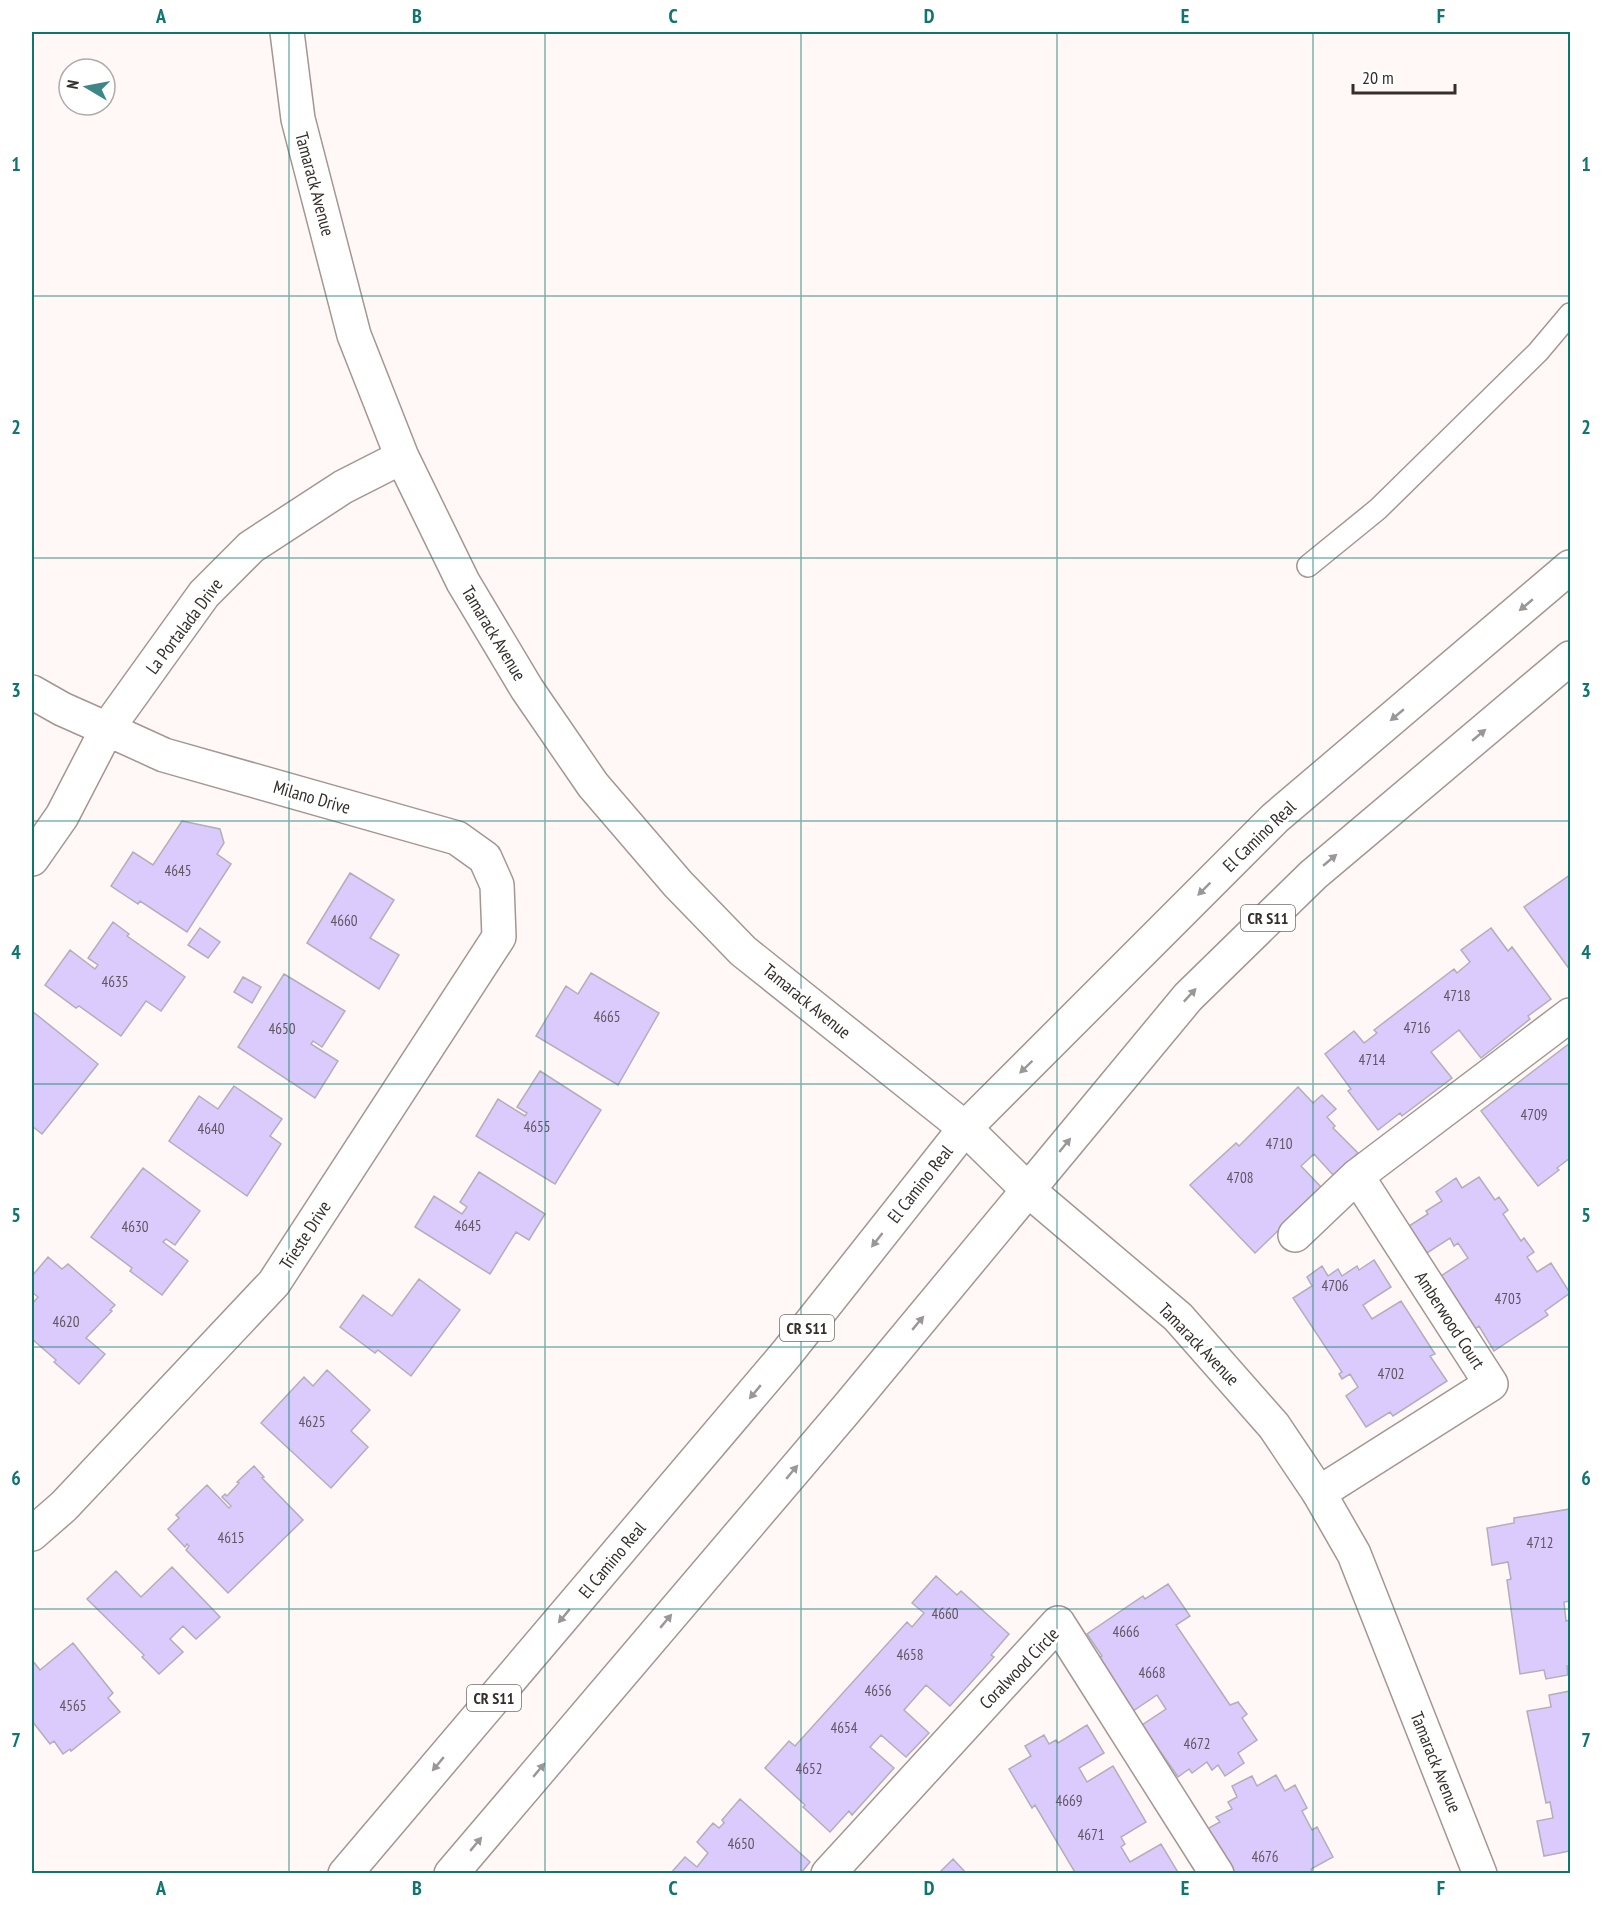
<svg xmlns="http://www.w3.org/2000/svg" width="1602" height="1905" viewBox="0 0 1602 1905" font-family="'PT Sans Narrow',sans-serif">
<rect width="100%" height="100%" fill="#fff8f6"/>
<path fill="#dbcbfc" stroke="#b2aeba" stroke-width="1.5" d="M 182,821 L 220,829 L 224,843 L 217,854 L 231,864 L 187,932 L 140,901 L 138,904 L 111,886 L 133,852 L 153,865 Z
M 350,873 L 394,900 L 370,938 L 399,955 L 379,989 L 307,943 Z
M 1570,875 L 1570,970 L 1524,907 Z
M 113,922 L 129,934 L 127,936 L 185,977 L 161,1011 L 146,1001 L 121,1036 L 79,1006 L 76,1008 L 45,985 L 70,950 L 95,969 L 98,965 L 88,958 Z
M 200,928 L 220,942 L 208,958 L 188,945 Z
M 1491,928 L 1508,951 L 1512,947 L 1551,999 L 1528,1016 L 1530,1019 L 1481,1058 L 1459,1030 L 1431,1052 L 1452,1078 L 1402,1116 L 1400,1113 L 1378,1130 L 1348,1091 L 1351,1089 L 1325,1054 L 1354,1031 L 1364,1043 L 1377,1033 L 1374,1030 L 1454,969 L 1457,973 L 1470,962 L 1461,950 Z
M 591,973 L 659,1013 L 618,1085 L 536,1036 L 566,986 L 578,994 Z
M 284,974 L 345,1011 L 322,1047 L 313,1041 L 311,1044 L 338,1061 L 315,1098 L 238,1047 Z
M 243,977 L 261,987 L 252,1003 L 234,992 Z
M 32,1011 L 98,1064 L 42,1134 L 32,1126 Z
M 1570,1043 L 1570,1158 L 1557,1168 L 1559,1170 L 1538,1186 L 1481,1111 Z
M 540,1071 L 601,1110 L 555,1184 L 476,1136 L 498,1099 L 525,1116 L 527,1113 L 517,1107 Z
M 234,1086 L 282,1119 L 270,1136 L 281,1144 L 247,1196 L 169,1141 L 199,1096 L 218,1109 Z
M 1298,1087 L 1313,1103 L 1322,1095 L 1336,1109 L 1327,1117 L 1335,1126 L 1333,1128 L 1358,1153 L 1334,1176 L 1314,1154 L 1301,1166 L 1322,1188 L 1255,1253 L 1190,1185 L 1236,1143 L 1239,1146 Z
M 143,1168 L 200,1211 L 175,1245 L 166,1239 L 163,1242 L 188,1261 L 162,1295 L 130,1271 L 132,1268 L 91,1237 Z
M 479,1172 L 545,1214 L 529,1240 L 516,1232 L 490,1274 L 415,1227 L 434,1196 L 462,1214 L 467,1207 L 460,1202 Z
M 1479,1177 L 1495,1200 L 1499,1197 L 1508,1210 L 1503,1214 L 1521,1241 L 1524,1238 L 1534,1252 L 1527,1257 L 1537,1272 L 1551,1263 L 1570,1293 L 1545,1311 L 1548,1315 L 1494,1351 L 1479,1326 L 1475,1329 L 1441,1276 L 1468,1258 L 1458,1243 L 1454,1246 L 1450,1238 L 1427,1253 L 1409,1226 L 1428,1214 L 1426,1211 L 1442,1201 L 1436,1192 L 1456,1178 L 1462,1188 Z
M 48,1257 L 62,1269 L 68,1264 L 115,1305 L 110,1310 L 112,1311 L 86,1338 L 105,1354 L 79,1384 L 54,1362 L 56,1360 L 32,1339 L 32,1304 L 38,1297 L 32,1292 L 32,1276 Z
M 1374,1260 L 1391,1287 L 1363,1305 L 1372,1319 L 1401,1301 L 1435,1354 L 1430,1356 L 1447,1381 L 1393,1416 L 1390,1412 L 1366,1427 L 1346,1396 L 1358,1387 L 1350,1374 L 1342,1379 L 1339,1374 L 1342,1372 L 1293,1298 L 1312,1286 L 1307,1277 L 1322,1266 L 1328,1276 L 1338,1269 L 1342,1276 L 1357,1266 L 1359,1270 Z
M 419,1279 L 460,1310 L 411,1376 L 378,1350 L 375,1353 L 340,1327 L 363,1295 L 392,1316 Z
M 327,1370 L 370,1410 L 351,1431 L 368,1447 L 331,1488 L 261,1423 L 304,1377 L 313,1386 Z
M 254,1466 L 264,1477 L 262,1478 L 303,1520 L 228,1593 L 186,1550 L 189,1546 L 187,1544 L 185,1547 L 168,1529 L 179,1518 L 176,1515 L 207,1485 L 229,1508 L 231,1506 L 222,1497 L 225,1494 L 227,1496 L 239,1483 L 237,1482 Z
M 1570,1509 L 1570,1601 L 1564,1602 L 1566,1621 L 1570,1620 L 1570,1665 L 1567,1666 L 1568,1675 L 1546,1679 L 1544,1670 L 1520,1674 L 1507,1580 L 1511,1579 L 1508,1562 L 1492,1565 L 1487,1528 L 1514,1523 L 1514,1518 Z
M 172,1567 L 220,1617 L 196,1639 L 183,1626 L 170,1639 L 183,1652 L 159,1674 L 142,1657 L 144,1655 L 87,1599 L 116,1571 L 141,1597 Z
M 936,1576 L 957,1595 L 961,1591 L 1009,1634 L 991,1655 L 994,1657 L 950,1706 L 926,1685 L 904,1710 L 929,1733 L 906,1757 L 881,1735 L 870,1747 L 894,1768 L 852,1815 L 849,1811 L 830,1832 L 803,1807 L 805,1805 L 765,1768 L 789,1741 L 795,1746 L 907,1622 L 912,1627 L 924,1613 L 912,1603 Z
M 1168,1584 L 1190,1616 L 1176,1625 L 1230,1705 L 1238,1702 L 1247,1714 L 1242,1718 L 1257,1740 L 1238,1753 L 1244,1763 L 1225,1776 L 1218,1765 L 1212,1770 L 1207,1762 L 1192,1773 L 1189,1769 L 1178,1777 L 1142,1725 L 1166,1709 L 1157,1695 L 1133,1711 L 1098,1658 L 1102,1656 L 1087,1634 L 1143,1596 L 1145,1599 Z
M 73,1643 L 113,1693 L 108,1698 L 120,1712 L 71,1751 L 70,1749 L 63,1754 L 54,1741 L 50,1744 L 32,1721 L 32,1660 L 40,1670 Z
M 1570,1691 L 1570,1851 L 1544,1856 L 1537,1821 L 1553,1818 L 1550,1802 L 1546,1803 L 1527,1711 L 1551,1707 L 1549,1695 Z
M 1087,1725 L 1104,1753 L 1079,1768 L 1087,1782 L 1113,1766 L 1146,1822 L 1121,1837 L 1125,1844 L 1121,1847 L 1130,1862 L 1161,1844 L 1179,1874 L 1076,1874 L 1035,1805 L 1032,1808 L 1009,1769 L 1031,1756 L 1025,1746 L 1044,1735 L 1049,1744 L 1056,1740 L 1058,1743 Z
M 1276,1775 L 1285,1791 L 1295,1785 L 1307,1808 L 1302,1811 L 1312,1830 L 1317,1827 L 1333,1857 L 1311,1869 L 1313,1874 L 1231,1874 L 1207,1829 L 1220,1822 L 1216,1817 L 1232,1809 L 1228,1802 L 1237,1797 L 1232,1786 L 1252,1776 L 1257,1786 Z
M 740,1799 L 810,1862 L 800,1874 L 670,1874 L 685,1857 L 697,1867 L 708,1853 L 697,1842 L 713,1823 L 719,1828 L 724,1823 L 722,1820 Z
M 953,1859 L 967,1874 L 938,1874 Z"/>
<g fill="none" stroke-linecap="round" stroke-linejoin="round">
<defs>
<path id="lane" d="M 1308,566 L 1378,509 L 1538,352 L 1570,314"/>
<path id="street" d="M 32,859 L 62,816 L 107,729 L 164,755 L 457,838 L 485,858 L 497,885 L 499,937 L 274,1283 L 64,1506 L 32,1534
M 1295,1235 L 1357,1176 L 1570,1015
M 1319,1493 L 1491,1384 L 1357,1176
M 828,1874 L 1058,1623 L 1217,1874"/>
<path id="secondary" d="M 287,32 L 298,119 L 354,335 L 402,457 L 463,582 L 527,689 L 593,785 L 678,884 L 743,951 L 965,1128 L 1028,1190 L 1178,1317 L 1274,1426 L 1319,1493 L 1354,1554 L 1480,1874
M 32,692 L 62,709 L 107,729 L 204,594 L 251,547 L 343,487 L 402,457"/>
<path id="primary" d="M 345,1874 L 787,1353 L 965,1128 L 1275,818 L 1570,567
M 451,1874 L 849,1406 L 1188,997 L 1313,875 L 1570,658"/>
</defs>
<use href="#lane" stroke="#a49691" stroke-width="24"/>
<use href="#street" stroke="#a49691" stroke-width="36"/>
<use href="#secondary" stroke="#a49691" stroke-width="36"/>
<use href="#primary" stroke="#a49691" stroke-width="36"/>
<use href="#lane" stroke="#fff" stroke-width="21"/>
<use href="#street" stroke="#fff" stroke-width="33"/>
<use href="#secondary" stroke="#fff" stroke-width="33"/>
<use href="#primary" stroke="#fff" stroke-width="33"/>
</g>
<defs><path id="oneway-solid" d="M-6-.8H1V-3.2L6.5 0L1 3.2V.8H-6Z" transform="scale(1.5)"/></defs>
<g fill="#9a9796">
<use href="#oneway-solid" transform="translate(1526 605) rotate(140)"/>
<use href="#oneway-solid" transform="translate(1397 715) rotate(140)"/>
<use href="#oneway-solid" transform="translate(1479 735) rotate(-40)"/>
<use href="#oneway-solid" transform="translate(1330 860) rotate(-40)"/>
<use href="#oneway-solid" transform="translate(1204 889) rotate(135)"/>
<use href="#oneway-solid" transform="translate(1190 995) rotate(-47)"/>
<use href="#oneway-solid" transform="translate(1026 1067) rotate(136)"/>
<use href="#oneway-solid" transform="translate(1065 1145) rotate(-51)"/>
<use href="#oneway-solid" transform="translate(877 1240) rotate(128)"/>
<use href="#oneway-solid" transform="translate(918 1323) rotate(-50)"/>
<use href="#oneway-solid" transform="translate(755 1392) rotate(130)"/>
<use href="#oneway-solid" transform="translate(792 1472) rotate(-50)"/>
<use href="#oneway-solid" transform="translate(564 1616) rotate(130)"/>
<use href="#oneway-solid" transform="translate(666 1621) rotate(-50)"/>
<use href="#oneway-solid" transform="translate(438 1764) rotate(130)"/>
<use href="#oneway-solid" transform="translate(539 1770) rotate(-50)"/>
<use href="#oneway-solid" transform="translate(476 1844) rotate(-50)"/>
</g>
<path fill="none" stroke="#0f766e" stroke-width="1.5" stroke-opacity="0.55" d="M 289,32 L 289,1874M 545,32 L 545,1874M 801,32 L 801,1874M 1057,32 L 1057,1874M 1313,32 L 1313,1874M 32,296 L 1570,296M 32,558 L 1570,558M 32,821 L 1570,821M 32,1084 L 1570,1084M 32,1347 L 1570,1347M 32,1609 L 1570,1609"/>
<g text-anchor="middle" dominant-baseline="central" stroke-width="6" stroke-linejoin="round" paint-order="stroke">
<g font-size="15" fill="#5e5660">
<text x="178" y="870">4645</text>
<text x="344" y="920">4660</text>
<text x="115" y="981">4635</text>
<text x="1457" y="995">4718</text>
<text x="607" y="1016">4665</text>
<text x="1417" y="1027">4716</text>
<text x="282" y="1028">4650</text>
<text x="1372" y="1059">4714</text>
<text x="1534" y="1114">4709</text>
<text x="537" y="1126">4655</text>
<text x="211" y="1128">4640</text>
<text x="1279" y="1143">4710</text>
<text x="1240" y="1177">4708</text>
<text x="468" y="1225">4645</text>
<text x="135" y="1226">4630</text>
<text x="1335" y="1285">4706</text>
<text x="1508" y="1298">4703</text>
<text x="66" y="1321">4620</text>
<text x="1391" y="1373">4702</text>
<text x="312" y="1421">4625</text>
<text x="231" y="1537">4615</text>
<text x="1540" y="1542">4712</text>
<text x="945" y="1613">4660</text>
<text x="1126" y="1631">4666</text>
<text x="910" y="1654">4658</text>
<text x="1152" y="1672">4668</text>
<text x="878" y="1690">4656</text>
<text x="73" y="1705">4565</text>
<text x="844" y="1727">4654</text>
<text x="1197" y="1743">4672</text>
<text x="809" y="1768">4652</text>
<text x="1069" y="1800">4669</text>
<text x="1091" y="1834">4671</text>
<text x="741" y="1843">4650</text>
<text x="1265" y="1856">4676</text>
</g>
<g fill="#fff" stroke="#716d6b" stroke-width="1.5">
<rect x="1241" y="905" width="54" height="26" rx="4.5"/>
<rect x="780" y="1315" width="54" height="26" rx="4.5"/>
<rect x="467" y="1685" width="54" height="26" rx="4.5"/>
</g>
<g font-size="16" font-weight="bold" fill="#342f2c">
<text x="1268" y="918">CR S11</text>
<text x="807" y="1328">CR S11</text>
<text x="494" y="1698">CR S11</text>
</g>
<g font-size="18" fill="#342f2c" stroke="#fff">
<text transform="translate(315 184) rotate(75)">Tamarack Avenue</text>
<text transform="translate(184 626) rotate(-53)">La Portalada Drive</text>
<text transform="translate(494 633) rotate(59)">Tamarack Avenue</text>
<text transform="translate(312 797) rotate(16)">Milano Drive</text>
<text transform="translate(1259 836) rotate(-44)">El Camino Real</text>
<text transform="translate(807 1001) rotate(39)">Tamarack Avenue</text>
<text transform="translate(920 1184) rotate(-52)">El Camino Real</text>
<text transform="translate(305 1235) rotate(-57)">Trieste Drive</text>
<text transform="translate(1450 1320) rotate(57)">Amberwood Court</text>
<text transform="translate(1199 1344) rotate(46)">Tamarack Avenue</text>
<text transform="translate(612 1560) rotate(-50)">El Camino Real</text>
<text transform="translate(1019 1668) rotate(-46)">Coralwood Circle</text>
<text transform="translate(1436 1762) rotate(68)">Tamarack Avenue</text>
</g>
</g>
<rect width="1602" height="1905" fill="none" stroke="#ffffff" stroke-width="66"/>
<g transform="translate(87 87) rotate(280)"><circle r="28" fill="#ffffff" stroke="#aeacab" stroke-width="1.5"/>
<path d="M0-4.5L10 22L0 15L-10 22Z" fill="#3e8788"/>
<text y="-9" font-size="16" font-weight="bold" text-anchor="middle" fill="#342f2c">N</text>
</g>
<path d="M1353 84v9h102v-9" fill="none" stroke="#342f2c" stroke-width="3"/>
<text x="1362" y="84" font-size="18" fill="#342f2c" stroke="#ffffff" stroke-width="4.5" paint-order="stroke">20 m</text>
<rect x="33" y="33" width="1536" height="1839" fill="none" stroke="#0f766e" stroke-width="2"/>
<g font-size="20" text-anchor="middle" font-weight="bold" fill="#0f766e">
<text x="161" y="23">A</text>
<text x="417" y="23">B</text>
<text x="673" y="23">C</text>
<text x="929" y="23">D</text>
<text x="1185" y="23">E</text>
<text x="1441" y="23">F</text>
<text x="16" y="171">1</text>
<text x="1586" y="171">1</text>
<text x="16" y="434">2</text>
<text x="1586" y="434">2</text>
<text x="16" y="697">3</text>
<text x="1586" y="697">3</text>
<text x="16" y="959">4</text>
<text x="1586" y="959">4</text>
<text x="16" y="1222">5</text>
<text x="1586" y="1222">5</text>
<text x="16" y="1485">6</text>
<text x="1586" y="1485">6</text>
<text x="16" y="1747">7</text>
<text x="1586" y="1747">7</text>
<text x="161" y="1895">A</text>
<text x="417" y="1895">B</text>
<text x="673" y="1895">C</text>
<text x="929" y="1895">D</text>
<text x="1185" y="1895">E</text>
<text x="1441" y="1895">F</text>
</g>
</svg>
